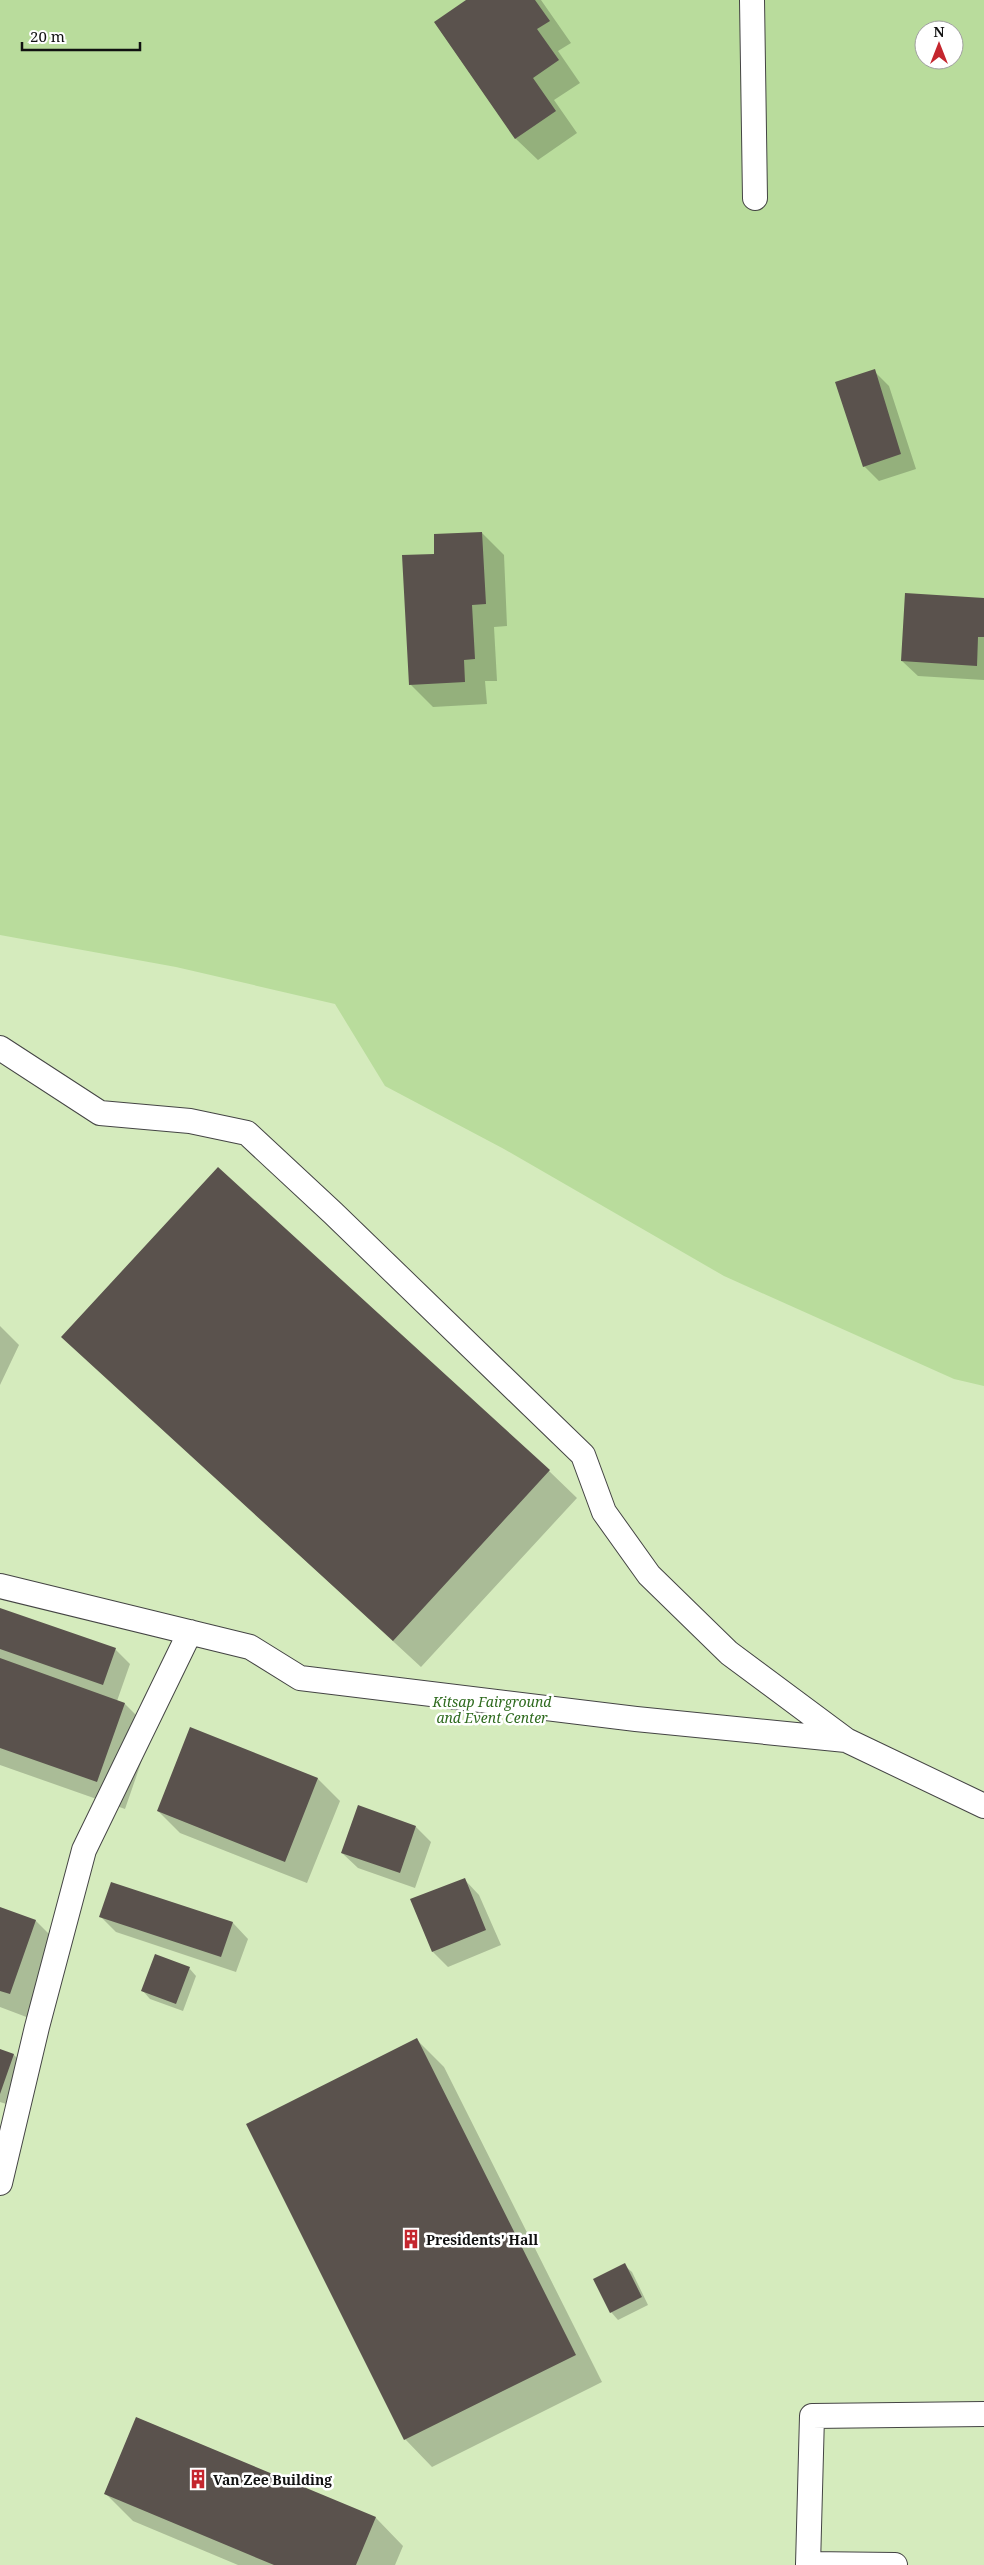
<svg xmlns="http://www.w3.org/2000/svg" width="984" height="2565" viewBox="0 0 984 2565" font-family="'Noto Serif',serif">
<rect width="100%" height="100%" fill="#fffdf5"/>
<path fill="#d5ebbd" d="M 0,850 L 984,854 L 984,2565 L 0,2565 Z"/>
<path fill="#b9dc9c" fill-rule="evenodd" d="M 0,0 L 984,0 L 984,1386 L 954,1379 L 724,1276 L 504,1149 L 385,1086 L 335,1004 L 176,967 L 0,935 ZM 924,30 L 954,30 L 954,60 L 924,60 Z"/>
<path fill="#0003" d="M 468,0 L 541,0 L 571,43 L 558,51 L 580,83 L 554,100 L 577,133 L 538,160 L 516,139 L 435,23 Z
M 874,371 L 889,386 L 916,469 L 879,481 L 864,466 Z
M 482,533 L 504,555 L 507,626 L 494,627 L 497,681 L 485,681 L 487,704 L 433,707 L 411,685 Z
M 984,599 L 984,680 L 918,676 L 902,661 Z
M 0,1326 L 19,1345 L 0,1385 Z
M 63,1337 L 549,1471 L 577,1498 L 421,1667 Z
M 0,1610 L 115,1649 L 130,1664 L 117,1701 L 125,1704 L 152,1731 L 125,1809 L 0,1765 Z
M 191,1729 L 318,1779 L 340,1801 L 307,1883 L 180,1833 L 158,1811 Z
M 416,1827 L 431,1842 L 415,1888 L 358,1868 L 342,1853 Z
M 464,1879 L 479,1895 L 501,1945 L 448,1967 L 433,1952 Z
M 0,1908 L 36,1921 L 63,1948 L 37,2021 L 0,2007 Z
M 101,1917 L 233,1923 L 248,1939 L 236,1972 L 116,1932 Z
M 189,1968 L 196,1976 L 183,2011 L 150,1999 L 143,1991 Z
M 417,2040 L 444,2067 L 602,2382 L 432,2467 L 405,2439 Z
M 0,2050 L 14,2055 L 29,2070 L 16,2107 L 0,2102 Z
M 624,2265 L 632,2272 L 648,2305 L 618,2320 L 611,2312 Z
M 137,2418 L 376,2518 L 403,2546 L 395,2565 L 238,2565 L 133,2521 L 105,2493 Z"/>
<path fill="#5a524d" d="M 466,0 L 535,0 L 550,21 L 537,29 L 559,60 L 533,78 L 556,111 L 515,139 L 434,22 Z
M 875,369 L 901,454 L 863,467 L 835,382 Z
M 482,532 L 486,604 L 472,605 L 475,659 L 464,660 L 465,682 L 409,685 L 402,555 L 434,554 L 434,534 Z
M 905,593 L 984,598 L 984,637 L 978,637 L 977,666 L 901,661 Z
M 218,1167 L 550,1470 L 393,1641 L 61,1337 Z
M 0,1608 L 116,1648 L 103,1685 L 0,1649 Z
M 0,1658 L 125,1703 L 97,1782 L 0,1748 Z
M 190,1727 L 318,1778 L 285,1862 L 157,1811 Z
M 358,1805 L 416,1826 L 400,1873 L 341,1853 Z
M 465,1878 L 486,1930 L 432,1952 L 410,1899 Z
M 111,1882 L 233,1922 L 221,1957 L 99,1917 Z
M 0,1907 L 36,1920 L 10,1994 L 0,1991 Z
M 155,1954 L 190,1967 L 176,2004 L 141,1991 Z
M 417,2038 L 576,2355 L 404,2440 L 246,2124 Z
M 0,2049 L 14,2054 L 0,2094 Z
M 625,2263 L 642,2297 L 610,2313 L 593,2279 Z
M 136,2417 L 376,2517 L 356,2565 L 274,2565 L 104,2494 Z"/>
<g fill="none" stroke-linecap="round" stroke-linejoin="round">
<defs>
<path id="service" d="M 752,0 L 755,198
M 0,1048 L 100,1113 L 190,1121 L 247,1133 L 333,1213 L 583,1455 L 604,1512 L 649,1575 L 729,1653 L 846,1740 L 984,1806
M 0,1586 L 250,1647 L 300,1678 L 636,1719 L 846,1740
M 0,2183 L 37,2027 L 84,1850 L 190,1632
M 808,2564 L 895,2565
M 808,2565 L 812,2416 L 984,2414"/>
</defs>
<use href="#service" stroke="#444" stroke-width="26"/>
<use href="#service" stroke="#fff" stroke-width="24"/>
</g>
<defs>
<symbol id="building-bare" viewBox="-9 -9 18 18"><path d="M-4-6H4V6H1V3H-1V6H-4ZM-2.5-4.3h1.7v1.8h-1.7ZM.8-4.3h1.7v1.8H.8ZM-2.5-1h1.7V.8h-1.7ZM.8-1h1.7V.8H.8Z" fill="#c4262e" stroke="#fff" stroke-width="2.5" paint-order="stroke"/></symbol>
</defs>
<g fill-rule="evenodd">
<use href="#building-bare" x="397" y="2225" width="28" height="28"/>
<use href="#building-bare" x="184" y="2465" width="28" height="28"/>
</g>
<g text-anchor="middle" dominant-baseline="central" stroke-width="5" stroke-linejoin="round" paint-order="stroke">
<g font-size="14" font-style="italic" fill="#2f6b1f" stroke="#fff">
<text x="492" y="1701">Kitsap Fairground<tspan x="492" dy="16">and Event Center</tspan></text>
</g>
<g font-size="14" font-weight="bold" fill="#111" stroke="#fff" text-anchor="start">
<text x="426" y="2239">Presidents' Hall</text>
<text x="213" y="2479">Van Zee Building</text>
</g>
</g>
<g transform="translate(939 45)"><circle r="24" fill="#ffffff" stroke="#a0a0a0"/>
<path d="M0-4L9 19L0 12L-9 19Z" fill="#c4262e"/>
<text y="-8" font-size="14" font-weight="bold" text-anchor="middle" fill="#111111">N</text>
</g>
<path d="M22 42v8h118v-8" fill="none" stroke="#111111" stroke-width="2.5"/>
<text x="30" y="42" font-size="15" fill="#111111" stroke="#ffffff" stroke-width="4" paint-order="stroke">20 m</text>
</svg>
